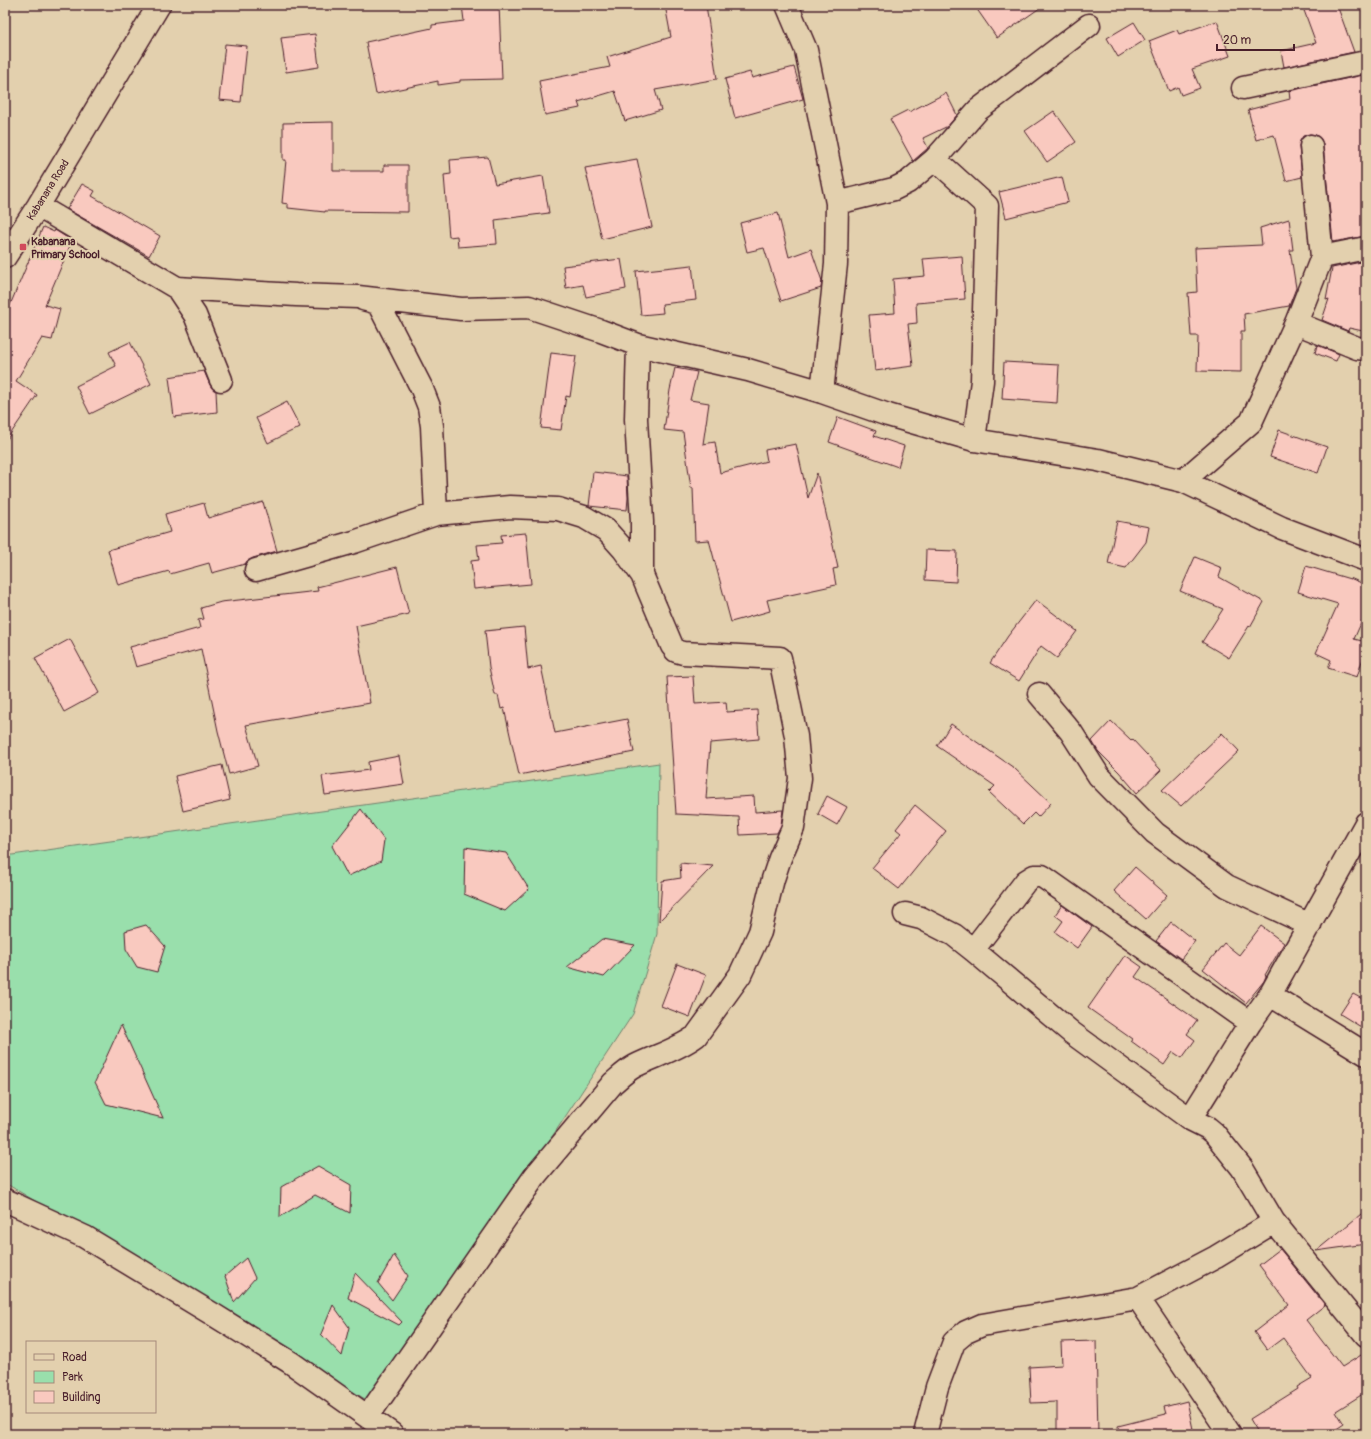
<svg xmlns="http://www.w3.org/2000/svg" width="1371" height="1439" viewBox="0 0 1371 1439" font-family="Pangolin,sans-serif">
<rect width="100%" height="100%" fill="#e3d0ae"/>
<filter id="ink" filterUnits="userSpaceOnUse"><feTurbulence type="fractalNoise" baseFrequency=".025" numOctaves="2"/><feDisplacementMap in="SourceGraphic" scale="8" xChannelSelector="R" yChannelSelector="G"/><feConvolveMatrix kernelMatrix="1 2 1 2 8 2 1 2 1" color-interpolation-filters="sRGB"/></filter>
<g filter="url(#ink)">
<path fill="#99dfac" stroke="#727f6c" d="M 659,763 L 657,934 L 633,1014 L 375,1405 L 5,1183 L 5,856 Z"/>
<path fill="#f9c9bf" stroke="#4a1f2b" d="M 462,5 L 499,5 L 502,79 L 460,80 L 460,82 L 438,85 L 438,81 L 376,94 L 366,42 L 432,28 L 432,25 L 464,21 Z
M 665,5 L 706,5 L 717,79 L 655,90 L 661,110 L 625,121 L 615,91 L 578,102 L 580,108 L 545,115 L 539,81 L 610,67 L 607,57 L 671,37 Z
M 974,5 L 1044,5 L 997,38 Z
M 1302,5 L 1337,5 L 1354,52 L 1284,67 L 1281,51 L 1316,43 Z
M 1217,21 L 1230,56 L 1192,69 L 1200,88 L 1181,95 L 1178,87 L 1169,91 L 1149,41 L 1177,30 L 1179,34 Z
M 1134,22 L 1145,40 L 1118,57 L 1107,38 Z
M 315,34 L 319,67 L 286,72 L 281,38 Z
M 225,44 L 247,46 L 241,102 L 219,100 Z
M 794,67 L 803,99 L 735,118 L 725,79 L 750,72 L 752,78 Z
M 1363,75 L 1366,84 L 1366,236 L 1333,242 L 1323,145 L 1321,139 L 1316,135 L 1310,134 L 1303,136 L 1300,141 L 1299,147 L 1302,177 L 1286,181 L 1274,135 L 1256,140 L 1248,110 L 1290,99 L 1289,91 Z
M 946,93 L 957,115 L 948,126 L 923,138 L 928,148 L 913,161 L 890,119 L 908,110 L 909,112 Z
M 1054,111 L 1076,142 L 1047,162 L 1025,131 Z
M 333,122 L 333,171 L 384,171 L 384,165 L 408,165 L 408,212 L 325,211 L 325,212 L 288,208 L 288,204 L 282,203 L 286,160 L 283,160 L 283,123 Z
M 488,157 L 495,184 L 543,176 L 549,213 L 495,220 L 497,244 L 458,247 L 457,236 L 449,237 L 444,175 L 451,174 L 450,160 Z
M 637,159 L 652,227 L 602,239 L 585,168 Z
M 1062,177 L 1068,202 L 1006,218 L 999,192 Z
M 82,184 L 95,191 L 92,196 L 160,236 L 149,256 L 67,209 Z
M 778,213 L 789,257 L 811,249 L 822,281 L 821,288 L 781,301 L 764,248 L 747,252 L 740,223 Z
M 1289,219 L 1293,250 L 1290,250 L 1296,288 L 1289,306 L 1244,314 L 1245,331 L 1241,331 L 1241,372 L 1197,371 L 1198,336 L 1191,336 L 1188,293 L 1197,292 L 1195,248 L 1262,245 L 1260,228 Z
M 43,227 L 54,232 L 55,230 L 72,241 L 45,305 L 60,309 L 52,340 L 42,338 L 16,381 L 37,395 L 5,442 L 5,317 Z
M 962,256 L 965,299 L 916,303 L 917,323 L 908,324 L 913,366 L 875,371 L 869,315 L 895,313 L 893,279 L 925,276 L 923,259 Z
M 621,259 L 626,289 L 586,297 L 583,285 L 566,288 L 563,266 Z
M 1366,261 L 1366,315 L 1363,331 L 1349,328 L 1348,331 L 1322,320 L 1329,299 L 1326,300 L 1332,268 Z
M 692,265 L 696,300 L 662,304 L 663,313 L 641,315 L 636,271 Z
M 130,342 L 151,384 L 90,414 L 76,386 L 116,366 L 109,352 Z
M 1317,345 L 1339,354 L 1336,361 L 1315,353 Z
M 551,353 L 576,356 L 570,397 L 566,396 L 561,430 L 541,428 Z
M 1004,362 L 1059,365 L 1057,403 L 1002,399 Z
M 675,368 L 697,372 L 690,400 L 709,403 L 703,444 L 715,442 L 720,473 L 767,461 L 765,450 L 796,444 L 808,498 L 817,473 L 838,568 L 833,569 L 836,585 L 767,600 L 770,611 L 731,622 L 709,540 L 695,541 L 693,488 L 691,488 L 683,432 L 664,430 L 670,390 Z
M 204,371 L 210,385 L 216,391 L 217,412 L 174,417 L 169,377 Z
M 287,402 L 300,427 L 268,443 L 256,418 Z
M 838,417 L 876,431 L 874,436 L 904,446 L 898,467 L 829,442 Z
M 1279,430 L 1327,447 L 1318,473 L 1270,457 Z
M 593,472 L 627,476 L 628,498 L 627,510 L 589,506 Z
M 263,502 L 277,551 L 253,558 L 247,561 L 245,564 L 212,573 L 209,563 L 170,574 L 169,571 L 118,585 L 108,550 L 170,532 L 165,514 L 204,503 L 208,518 Z
M 1117,521 L 1149,527 L 1146,542 L 1126,568 L 1108,564 Z
M 526,533 L 531,584 L 474,589 L 471,561 L 479,560 L 477,545 L 502,543 L 501,535 Z
M 926,550 L 957,551 L 956,582 L 925,580 Z
M 1195,557 L 1222,568 L 1219,577 L 1264,602 L 1250,627 L 1249,626 L 1229,658 L 1202,642 L 1223,609 L 1180,591 Z
M 1306,566 L 1350,579 L 1350,578 L 1366,585 L 1366,612 L 1354,639 L 1366,642 L 1366,648 L 1357,677 L 1328,668 L 1331,660 L 1316,653 L 1338,604 L 1298,592 Z
M 397,567 L 409,614 L 356,626 L 370,703 L 246,725 L 258,766 L 229,774 L 218,731 L 201,649 L 136,667 L 130,647 L 200,628 L 198,620 L 204,619 L 201,608 L 221,602 L 318,591 L 317,587 Z
M 1036,600 L 1077,631 L 1057,658 L 1041,646 L 1019,681 L 990,663 L 1008,636 Z
M 524,627 L 528,669 L 541,666 L 555,733 L 627,719 L 634,752 L 519,775 L 504,708 L 501,709 L 498,695 L 495,695 L 489,667 L 485,631 Z
M 70,639 L 99,693 L 64,712 L 35,658 Z
M 693,676 L 695,704 L 726,702 L 727,712 L 757,710 L 759,739 L 710,743 L 706,799 L 754,796 L 755,812 L 783,810 L 781,825 L 777,833 L 740,835 L 739,817 L 676,814 L 667,677 Z
M 1111,721 L 1131,740 L 1132,739 L 1161,770 L 1137,793 L 1119,772 L 1098,751 L 1092,741 Z
M 951,724 L 1014,768 L 1051,803 L 1038,817 L 1034,813 L 1023,824 L 989,792 L 995,786 L 937,746 Z
M 1222,733 L 1239,751 L 1181,806 L 1162,790 Z
M 399,756 L 404,784 L 325,795 L 322,776 L 369,770 L 368,762 Z
M 222,765 L 230,800 L 183,811 L 175,776 Z
M 827,796 L 847,807 L 837,825 L 818,814 Z
M 915,805 L 946,831 L 899,889 L 872,868 L 901,833 L 896,829 Z
M 361,809 L 384,840 L 381,861 L 348,876 L 332,846 Z
M 465,847 L 506,853 L 529,889 L 505,911 L 464,894 Z
M 680,863 L 713,866 L 659,921 L 662,881 L 681,878 Z
M 1135,867 L 1167,895 L 1146,919 L 1114,891 Z
M 1062,905 L 1092,927 L 1077,948 L 1055,932 L 1063,921 L 1055,915 Z
M 1171,922 L 1195,941 L 1181,959 L 1156,941 Z
M 146,925 L 165,946 L 157,972 L 137,967 L 126,949 L 125,931 Z
M 1261,926 L 1284,943 L 1265,975 L 1266,976 L 1264,981 L 1246,1003 L 1203,969 L 1224,943 L 1239,955 Z
M 602,939 L 635,945 L 604,977 L 567,967 Z
M 1125,955 L 1142,967 L 1135,977 L 1197,1020 L 1187,1034 L 1195,1040 L 1182,1058 L 1173,1052 L 1164,1065 L 1131,1041 L 1132,1039 L 1088,1008 Z
M 677,964 L 706,975 L 690,1017 L 661,1006 Z
M 1353,994 L 1366,1001 L 1366,1030 L 1340,1014 Z
M 121,1025 L 163,1118 L 106,1104 L 95,1082 Z
M 318,1166 L 351,1185 L 350,1213 L 315,1195 L 280,1217 L 281,1187 Z
M 1366,1210 L 1366,1244 L 1316,1251 Z
M 1280,1249 L 1325,1305 L 1306,1320 L 1342,1367 L 1366,1352 L 1366,1392 L 1336,1411 L 1344,1424 L 1329,1434 L 1259,1434 L 1250,1419 L 1298,1389 L 1297,1387 L 1312,1378 L 1283,1338 L 1267,1350 L 1254,1332 L 1289,1305 L 1259,1265 Z
M 394,1255 L 408,1276 L 392,1300 L 378,1283 Z
M 246,1258 L 255,1278 L 234,1302 L 225,1276 Z
M 355,1273 L 402,1322 L 399,1325 L 348,1298 Z
M 333,1305 L 349,1327 L 342,1356 L 321,1334 Z
M 1096,1341 L 1098,1434 L 1057,1434 L 1057,1402 L 1031,1403 L 1029,1367 L 1062,1365 L 1061,1342 Z
M 1187,1401 L 1194,1434 L 1119,1434 L 1118,1426 L 1166,1414 L 1164,1407 Z"/>
<g fill="none" stroke-linecap="round" stroke-linejoin="round">
<defs>
<path id="minor" d="M 787,5 L 806,50 L 837,203 L 836,264 L 822,392
M 1243,88 L 1366,62
M 935,159 L 987,206 L 982,381 L 974,440
M 837,203 L 894,189 L 908,182 L 935,159 L 978,110 L 1089,25
M 38,206 L 177,288 L 296,295 L 358,297 L 461,309 L 529,307 L 601,331 L 638,345 L 748,370 L 822,392 L 888,415 L 974,440 L 1098,460 L 1183,481 L 1282,528 L 1366,560
M 5,257 L 38,206 L 159,5
M 1322,257 L 1366,248
M 177,288 L 195,315 L 221,380
M 363,299 L 378,303 L 422,389 L 429,407 L 432,426 L 436,514
M 1296,323 L 1357,348 L 1366,349
M 638,345 L 636,419 L 642,522 L 642,575
M 1183,481 L 1251,422 L 1296,323 L 1322,257 L 1311,146
M 256,570 L 354,542 L 436,514 L 510,507 L 558,509 L 584,517 L 606,530 L 624,550 L 642,575 L 672,646 L 676,651 L 683,653 L 780,658 L 796,736 L 800,778 L 793,828 L 780,858 L 773,879 L 760,932 L 740,975 L 696,1036 C 677,1050 655,1056 635,1066 C 626,1071 620,1077 613,1083 L 535,1176 L 368,1416
M 1039,694 L 1071,732 L 1099,776 L 1155,833 L 1227,886 L 1310,925
M 905,914 L 921,918 L 954,935 L 973,950 L 1072,1033 L 1190,1119 L 1208,1128 L 1214,1133 L 1242,1168 L 1274,1222 L 1216,1257 L 1138,1298 L 982,1325 L 966,1332 L 954,1342 L 937,1387 L 925,1434
M 973,950 L 1026,881 L 1034,876 L 1042,876 L 1250,1023
M 1270,995 L 1366,1054
M 1190,1119 L 1250,1023 L 1270,995 L 1366,823
M 5,1200 L 85,1237 L 214,1315 L 290,1362 L 392,1434
M 1274,1222 L 1366,1335
M 1138,1298 L 1230,1434"/>
</defs>
<use href="#minor" stroke="#4a1f2b" stroke-width="25"/>
<use href="#minor" stroke="#e3d0ae" stroke-width="22"/>
</g>
</g>
<rect fill="#d1495b" stroke="#e3d0ae" stroke-width="1.5" x="19" y="243" width="8" height="8" rx="2"/>
<g text-anchor="middle" dominant-baseline="central" stroke-width="4" stroke-linejoin="round" paint-order="stroke">
<g font-size="11" fill="#4a1f2b" stroke="#e3d0ae">
<text transform="translate(48 190) rotate(-58)">Kabanana Road</text>
</g>
<g font-size="11" font-weight="bold" fill="#4a1f2b" stroke="#e3d0ae" text-anchor="start">
<text x="31" y="241">Kabanana<tspan x="31" dy="13">Primary School</tspan></text>
</g>
</g>
<rect width="1371" height="1439" fill="none" stroke="#e3d0ae" stroke-width="20"/>
<rect x="10" y="10" width="1351" height="1419" fill="none" stroke="#4a1f2b" stroke-width="1.5" filter="url(#ink)"/>
<rect x="26" y="1341" width="130" height="72" fill="#e3d0ae" stroke="#a6897a"/>
<rect x="34" y="1354" width="20" height="6" fill="#e3d0ae" stroke="#a6897a"/>
<text x="62" y="1361" font-size="12" fill="#4a1f2b">Road</text>
<rect x="34" y="1371" width="20" height="12" fill="#99dfac" stroke="#a6897a"/>
<text x="62" y="1381" font-size="12" fill="#4a1f2b">Park</text>
<rect x="34" y="1391" width="20" height="12" fill="#f9c9bf" stroke="#a6897a"/>
<text x="62" y="1401" font-size="12" fill="#4a1f2b">Building</text>
<path d="M1217 44v6h77v-6" fill="none" stroke="#4a1f2b" stroke-width="2"/>
<text x="1223" y="44" font-size="12" fill="#4a1f2b" stroke="#e3d0ae" stroke-width="3" paint-order="stroke">20 m</text>
</svg>
